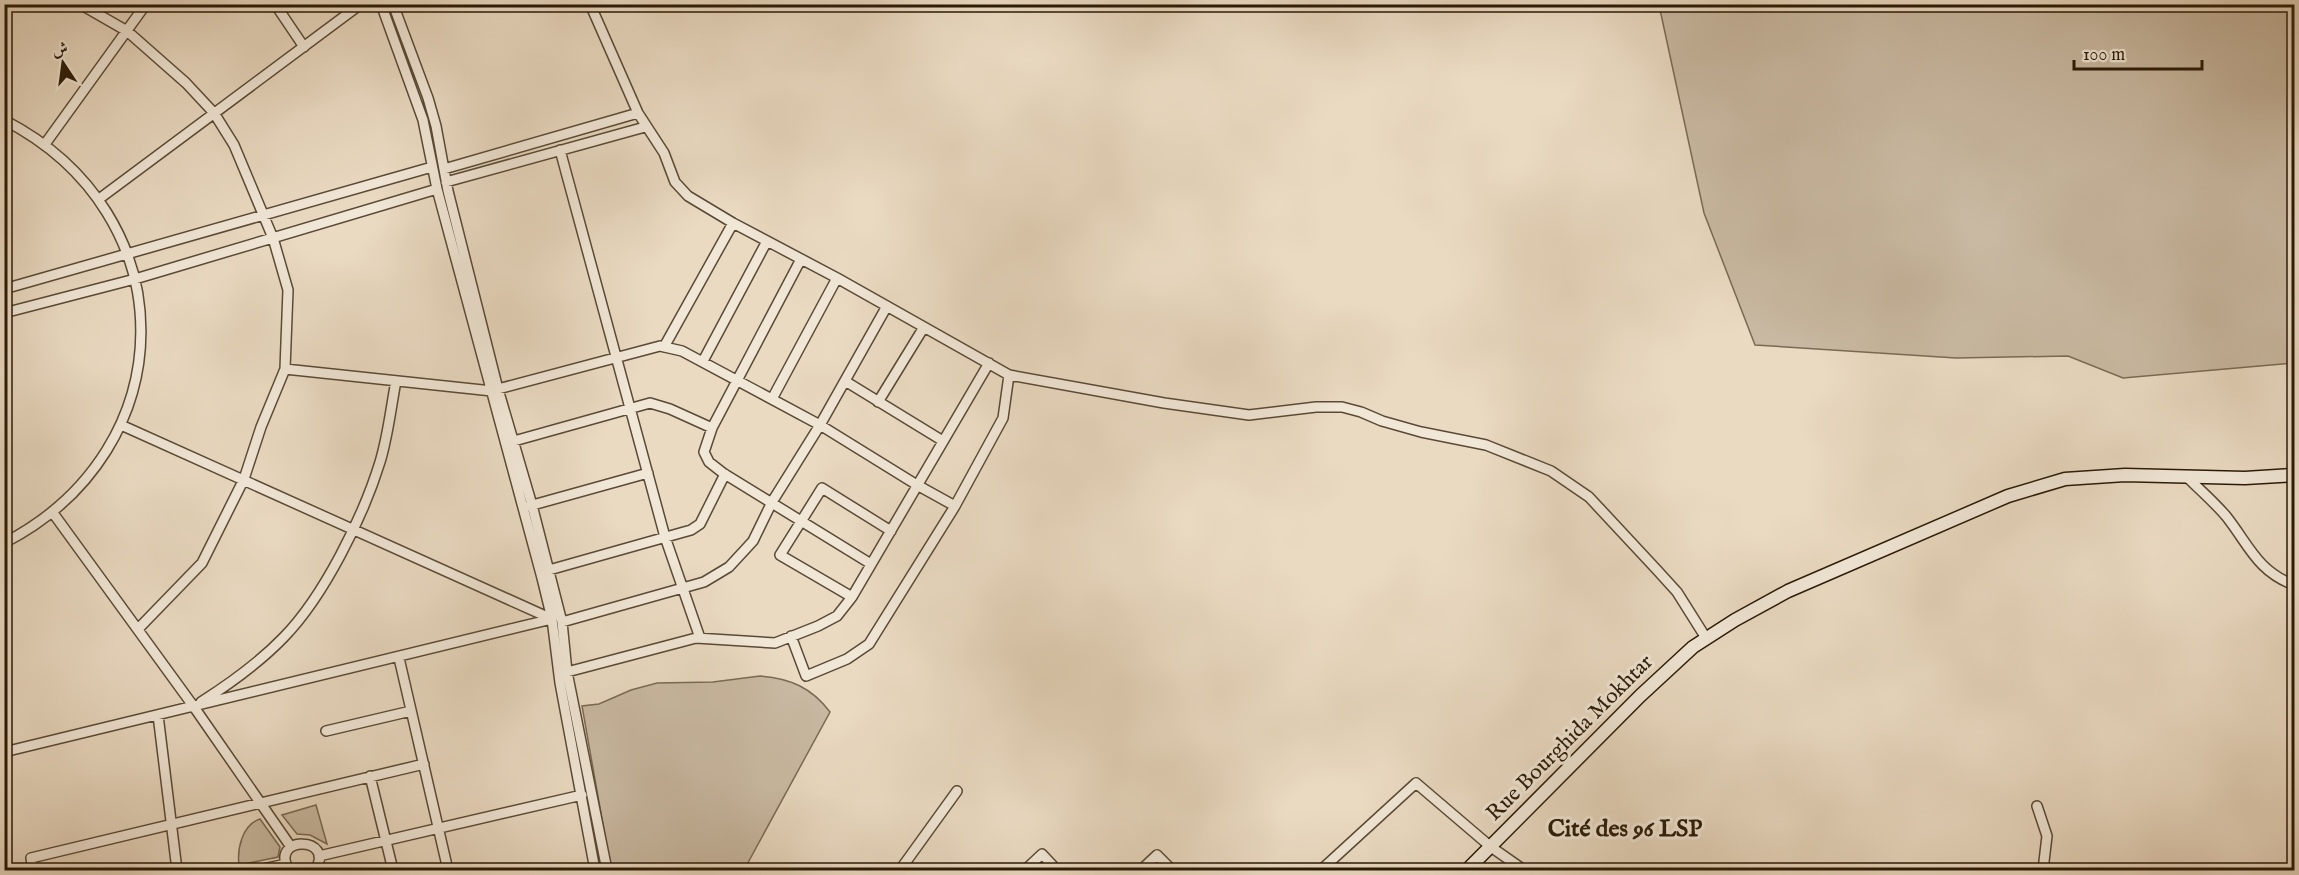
<svg xmlns="http://www.w3.org/2000/svg" width="2299" height="875" viewBox="0 0 2299 875" font-family="'IM FELL English',Amiri,serif">
<rect width="100%" height="100%" fill="#eadac2"/>
<filter id="stains"><feTurbulence type="fractalNoise" baseFrequency=".00333" numOctaves="4"/><feColorMatrix values="0 0 0 0 .2 0 0 0 0 .09 0 0 0 0 .02 0 0 0 .5 -.17"/></filter>
<radialGradient id="worn" r=".72"><stop offset=".6" stop-color="#630" stop-opacity="0"/><stop offset="1" stop-color="#630" stop-opacity=".3"/></radialGradient>
<path fill="#c9b9a2" stroke="#7a6a54" stroke-width="1.5" d="M 1659,5 L 2294,5 L 2294,363 L 2123,378 L 2068,356 L 1956,358 L 1755,345 L 1704,213 Z
M 760,676 C 790,678 812,688 830,712 L 744,870 L 611,870 L 582,706 L 599,704 L 631,690 L 657,683 L 713,682 Z
M 316,805 L 327,844 L 310,835 L 297,834 L 282,815 Z
M 260,819 L 280,847 L 278,857 L 239,865 C 237,849 242,825 260,819 Z"/>
<g fill="none" stroke-linecap="round" stroke-linejoin="round">
<defs>
<path id="street" d="M 80,4 L 127,31 L 186,83 L 214,113 L 234,145 L 273,238 L 288,290 L 285,369 L 261,427 L 244,479 L 202,563 L 138,629
M 275,4 L 304,47
M 381,4 L 423,120 L 437,189 L 542,578 L 552,619 L 560,683 L 595,870
M 393,4 L 428,98 L 436,126 L 448,191 L 498,389 L 532,505 L 562,622 L 567,672 L 607,870
M 590,4 L 638,113 L 664,153 L 675,182 L 688,196 L 733,223 L 837,278 L 1009,375 L 1164,403 L 1249,415 L 1316,407 L 1342,407 L 1361,412 L 1382,421 L 1421,432 L 1486,445 L 1551,471 L 1589,497 L 1657,570 L 1677,592 L 1706,638
M 4,120 C 187,214 186,449 4,543
M 45,144 L 146,4
M 560,150 L 665,537 L 700,638
M 444,169 L 638,113
M 446,182 L 645,127
M 99,199 L 361,4
M 801,259 L 712,428 L 704,452 L 709,462 L 723,473 L 871,564
M 4,289 L 432,167
M 4,313 L 135,279 L 437,189
M 664,347 L 733,223
M 703,361 L 767,241
M 285,369 L 492,391
M 845,381 L 943,441
M 498,389 L 660,346 L 682,351 L 820,425 L 917,485 L 955,506
M 772,399 L 837,278
M 878,402 L 924,327
M 121,425 L 552,619
M 514,441 L 650,403 L 670,409 L 712,428
M 2186,476 C 2199,489 2214,502 2226,516 C 2249,545 2257,571 2294,585
M 529,506 L 648,473
M 53,513 L 194,707 L 291,847
M 549,570 L 691,530 L 700,524 L 725,474
M 852,597 L 780,555 L 822,488 L 891,531
M 562,622 L 704,582 L 729,567 L 753,541 L 772,502 L 820,425 L 887,306
M 791,636 L 806,676 L 847,659 L 869,644 L 955,506 L 1003,418 L 1009,375
M 399,658 L 448,870
M 567,672 L 696,638 L 775,643 L 818,626 L 837,616 L 852,597 L 989,363
M 201,702 C 231,683 259,663 284,637 C 324,596 363,517 380,462 C 388,436 391,407 396,381
M 158,715 L 177,870
M 326,731 L 411,711
M 4,752 L 552,619
M 370,776 L 393,870
M 2037,806 L 2047,836 L 2043,870
M 319,856 L 582,795
M 33,870 L 31,858 L 424,764
M 258,870 L 286,864
M 289,870 C 268,835 337,836 315,870
M 900,870 L 957,791
M 1025,870 L 1042,854 L 1057,870
M 1141,870 L 1157,855 L 1172,870
M 1321,870 L 1416,783 L 1491,847 L 1524,870"/>
<path id="secondary" d="M 1467,870 L 1640,696 L 1693,647 L 1735,620 L 1788,591 L 2008,496 L 2065,479 L 2125,475 L 2245,478 L 2294,475"/>
</defs>
<use href="#street" stroke="#5a4a35" stroke-width="12"/>
<use href="#secondary" stroke="#2a1a06" stroke-width="15"/>
<use href="#street" stroke="#f1e7d7" stroke-width="9"/>
<use href="#secondary" stroke="#f1e7d7" stroke-width="12"/>
</g>
<g text-anchor="middle" dominant-baseline="central" stroke-width="6" stroke-linejoin="round" paint-order="stroke">
<g font-size="22" fill="#2a1a06" stroke="#f1e7d7">
<text transform="translate(1570 738) rotate(-45)">Rue Bourghida Mokhtar</text>
</g>
<g font-size="24" font-weight="bold" fill="#2a1a06" stroke="#f1e7d7">
<text x="1625" y="829">Cité des 96 LSP</text>
</g>
</g>
<rect width="2299" height="875" fill="none" stroke="#eadac2" stroke-width="24"/>
<rect x="6" y="6" width="2287" height="863" fill="none" stroke="#2a1a06" stroke-width="3"/>
<rect x="12" y="12" width="2275" height="851" fill="none" stroke="#2a1a06" stroke-width="1.5"/>
<g transform="translate(63 63) rotate(347)" stroke="#f1e7d7" stroke-width="4.5" paint-order="stroke">
<path d="M0-4.5L10 22L0 15L-10 22Z" fill="#2a1a06"/>
<text y="-9" font-size="16" font-weight="bold" text-anchor="middle" fill="#2a1a06">ش</text>
</g>
<path d="M2074 60v9h128v-9" fill="none" stroke="#2a1a06" stroke-width="3"/>
<text x="2083" y="60" font-size="18" fill="#2a1a06" stroke="#f1e7d7" stroke-width="4.5" paint-order="stroke">100 m</text>
<rect width="100%" height="100%" filter="url(#stains)"/>
<rect width="100%" height="100%" fill="url(#worn)"/>
</svg>
